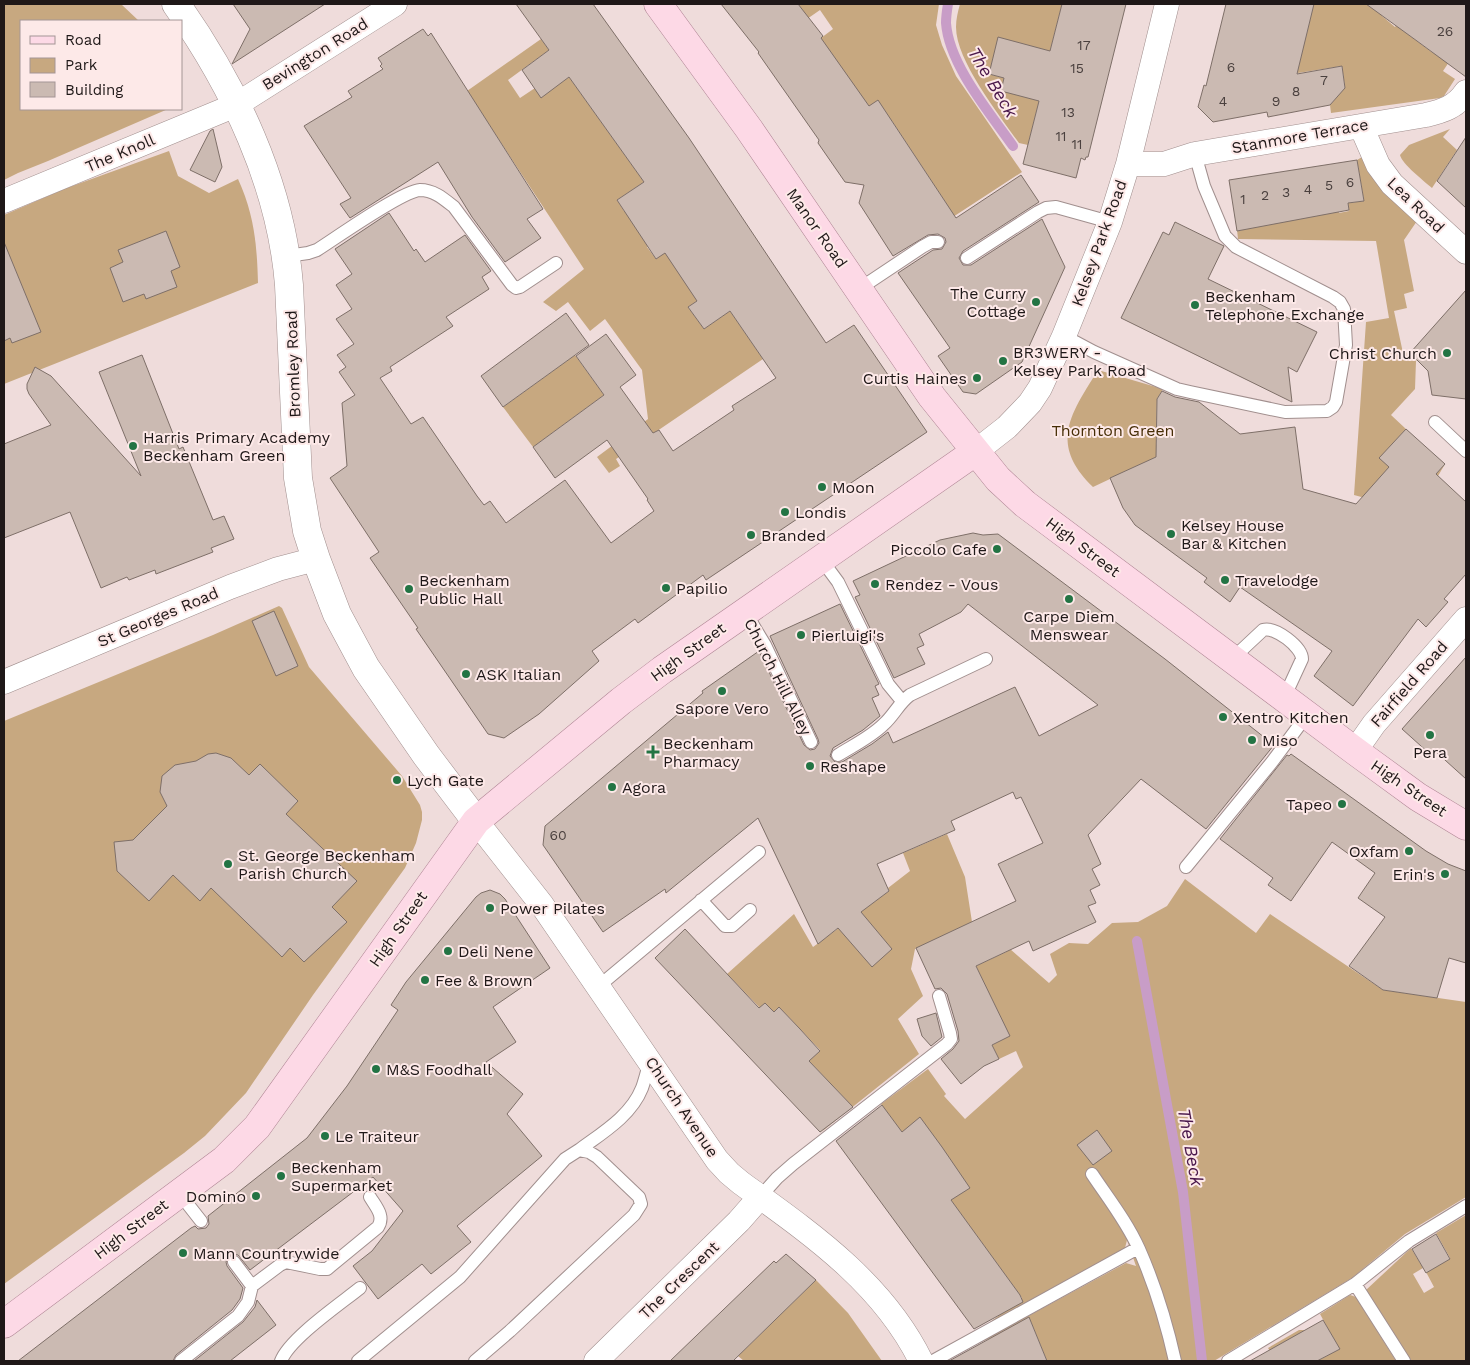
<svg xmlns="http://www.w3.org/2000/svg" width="1470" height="1365" viewBox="0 0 1470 1365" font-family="'Work Sans',sans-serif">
<rect width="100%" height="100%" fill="#efdcdb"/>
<path fill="#c7a880" d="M 4,4 L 121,4 L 139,21 L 21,21 L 21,109 L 168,109 L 48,161 L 18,173 L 4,180 Z
M 798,4 L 939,4 L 936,25 L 942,45 L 956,76 L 1022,172 L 933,230 L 924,218 L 946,203 L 892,121 L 856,115 L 813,44 L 833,29 L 820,10 L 807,19 Z
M 960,4 L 1062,4 L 1050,51 L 1030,67 L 993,58 L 989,74 L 1004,78 L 1001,91 L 1042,89 L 1028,145 L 1019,143 C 1000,116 956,61 956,27 C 956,19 958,11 960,4 Z
M 1314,4 L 1390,4 L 1382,16 L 1395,27 L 1404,14 L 1409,35 L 1433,53 L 1457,50 L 1443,71 L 1455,79 L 1444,96 L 1440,98 L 1331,113 L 1330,105 L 1345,87 L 1342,66 L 1298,73 L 1296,62 Z
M 541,39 L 549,50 L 508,80 L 520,98 L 535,88 L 541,97 L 569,77 L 644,182 L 617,200 L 624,211 L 675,228 L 647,247 L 656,259 L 683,240 L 697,301 L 688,307 L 704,329 L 730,311 L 763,359 L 616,459 L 620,466 L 609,473 L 597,457 L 648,419 L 642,370 L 605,319 L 590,331 L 568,302 L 556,311 L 543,302 L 584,269 L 467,91 Z
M 1450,129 L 1443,137 L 1457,150 L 1432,188 C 1424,181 1402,164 1400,155 L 1409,145 Z
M 169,151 L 178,176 L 209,193 L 238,179 C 254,214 257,244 258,283 L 4,384 L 4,215 L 64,189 Z
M 1362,157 L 1381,186 L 1417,221 L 1404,240 L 1414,291 L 1404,294 L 1407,308 L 1394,311 L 1403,353 L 1425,350 L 1416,361 L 1415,389 L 1391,415 L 1406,429 L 1380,458 L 1419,493 L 1445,464 L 1417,512 L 1354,495 L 1366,322 L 1389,318 L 1376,241 L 1238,239 L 1236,220 L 1337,204 L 1339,213 L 1349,211 L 1348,203 L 1364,201 L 1357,160 Z
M 575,355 L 604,395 L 533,447 L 503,407 Z
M 1098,370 L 1163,389 L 1157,399 L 1156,444 L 1163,454 L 1093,487 C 1048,443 1071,414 1098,370 Z
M 279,606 L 282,608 L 309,667 L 402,776 L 420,805 L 422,812 L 422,820 L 416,843 L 405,868 L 313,995 L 246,1093 L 205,1136 L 184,1153 L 4,1284 L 4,721 L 213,635 Z
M 947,834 L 965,877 L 972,922 L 915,949 L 911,969 L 923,996 L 898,1019 L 919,1054 L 820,1133 L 850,1104 L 809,1061 L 820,1050 L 779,1007 L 774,1012 L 760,1008 L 727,974 L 794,914 L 813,947 L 889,891 L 888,888 L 910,871 L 903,853 Z
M 1185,879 L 1256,933 L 1270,914 L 1383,990 L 1466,1002 L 1466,1197 L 1405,1234 L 1352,1278 L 1214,1361 L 1047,1361 L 1031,1322 L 976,1344 L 1126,1263 L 1136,1266 L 1127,1240 L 1125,1248 L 977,1332 L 1022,1298 L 881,1104 L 928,1069 L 946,1094 L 944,1096 L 965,1119 L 1023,1067 L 1016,1051 L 999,1059 L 992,1045 L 1009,1036 L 976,966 L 1006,952 L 1001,941 L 1049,983 L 1057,975 L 1050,954 L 1069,943 L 1088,944 L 1112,923 L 1138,922 L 1167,906 Z
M 1466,1215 L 1466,1361 L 1411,1361 L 1366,1290 L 1411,1248 L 1423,1268 L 1413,1274 L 1424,1293 L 1434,1287 L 1426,1272 L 1450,1258 L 1436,1233 Z
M 816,1280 L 848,1313 L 882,1361 L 744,1361 L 738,1356 Z
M 1350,1295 L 1356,1297 L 1396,1361 L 1276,1361 L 1268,1348 L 1299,1330 L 1304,1330 L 1321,1359 L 1339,1349 L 1320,1314 Z"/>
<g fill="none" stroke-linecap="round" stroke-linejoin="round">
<path stroke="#c89dc7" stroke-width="10" d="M 948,4 C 947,10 946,17 946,23 C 949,65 990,113 1013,146
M 1137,941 L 1183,1192 L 1202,1361"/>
</g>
<path fill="#cbbab2" stroke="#7e6f68" d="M 233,4 L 325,4 L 232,64 L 250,29 Z
M 516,4 L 593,4 L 689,138 L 826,343 L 854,325 L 927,432 L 706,580 L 703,575 L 638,623 L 635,619 L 592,651 L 599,661 L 539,714 L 504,738 L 488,734 L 416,629 L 418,628 L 370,558 L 379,552 L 330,478 L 347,466 L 342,403 L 355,395 L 339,372 L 346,367 L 337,355 L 354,344 L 336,319 L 352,309 L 336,285 L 352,274 L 335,249 L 389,213 L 414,251 L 416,249 L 425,262 L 465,235 L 491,271 L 482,277 L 489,289 L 446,317 L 453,326 L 390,367 L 392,371 L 380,378 L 411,424 L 423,417 L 477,496 L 484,505 L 490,501 L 506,523 L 565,480 L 611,543 L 654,511 L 647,500 L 648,499 L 607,440 L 555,478 L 533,447 L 604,395 L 576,356 L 606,334 L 636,375 L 620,387 L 653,433 L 659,430 L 673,451 L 734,410 L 732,406 L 776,378 L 730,311 L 704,329 L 688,307 L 697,301 L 665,253 L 656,259 L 617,200 L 644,182 L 569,77 L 541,98 L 522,70 L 549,50 Z
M 721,4 L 798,4 L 823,36 L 821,38 L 869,106 L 878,100 L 956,218 L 1021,175 L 1039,202 L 963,251 L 959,258 L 963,265 L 971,265 L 1042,219 L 1065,267 L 1022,362 L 976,394 L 963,392 L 938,356 L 950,348 L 898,273 L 933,250 L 942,249 L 946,242 L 945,238 L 938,234 L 928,235 L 893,256 L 859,203 L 864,185 L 845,182 L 818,143 L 819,140 L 758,53 L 759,52 Z
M 1062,4 L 1126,4 L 1088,157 L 1086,157 L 1085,160 L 1081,158 L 1076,178 L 1023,164 L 1039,101 L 1001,91 L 1004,78 L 989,74 L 998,37 L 1050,51 Z
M 1226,4 L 1314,4 L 1297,74 L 1342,66 L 1345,88 L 1330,105 L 1268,117 L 1267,112 L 1213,122 L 1198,107 L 1204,85 L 1206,86 Z
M 1366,4 L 1466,4 L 1466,77 L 1417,41 Z
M 423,29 L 428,36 L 431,33 L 543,209 L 527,219 L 541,238 L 505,262 L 472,217 L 438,162 L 350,218 L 340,204 L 351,198 L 304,126 L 352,97 L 348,91 L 383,69 L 380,66 L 382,64 L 378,58 Z
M 213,129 L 222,167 L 215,182 L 190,170 L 210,131 Z
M 1466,137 L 1466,208 L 1437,181 Z
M 1357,160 L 1364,201 L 1348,203 L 1349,210 L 1237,231 L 1229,180 Z
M 1175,222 L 1224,246 L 1208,279 L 1317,332 L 1297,372 L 1288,367 L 1292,402 L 1121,318 L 1163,232 L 1169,235 Z
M 166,231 L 180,267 L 171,271 L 177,287 L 146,299 L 144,294 L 123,302 L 110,268 L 123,262 L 118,250 Z
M 4,242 L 41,332 L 12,343 L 10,338 L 4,341 Z
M 1466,290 L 1466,399 L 1432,395 L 1428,371 L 1410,353 Z
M 566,313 L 589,345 L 503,407 L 481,376 Z
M 142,355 L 179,449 L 183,447 L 213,520 L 224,516 L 234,539 L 211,548 L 213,552 L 156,574 L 155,570 L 129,580 L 127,577 L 101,588 L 70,512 L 4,538 L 4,444 L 51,425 L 29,394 L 27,389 L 27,384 L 35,367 L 51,376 L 141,476 L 99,372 Z
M 1162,391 L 1175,397 L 1199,402 L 1240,434 L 1295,427 L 1303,489 L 1356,504 L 1389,467 L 1379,458 L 1406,429 L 1445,464 L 1436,474 L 1466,502 L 1466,574 L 1444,599 L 1448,602 L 1426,627 L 1418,619 L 1353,706 L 1314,676 L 1332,651 L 1240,587 L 1230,602 L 1204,582 L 1207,578 L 1135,525 L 1123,508 L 1110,478 L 1156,457 L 1157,399 Z
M 973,533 L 983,535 L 998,534 L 1165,659 L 1274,745 L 1206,829 L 1141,779 L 1088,835 L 1101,864 L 1092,869 L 1100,885 L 1090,890 L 1096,903 L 1088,906 L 1096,922 L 1033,951 L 1029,941 L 976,966 L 1010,1036 L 992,1045 L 999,1059 L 984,1066 L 961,1084 L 941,1059 L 953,1049 L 959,1041 L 958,1031 L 947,994 L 941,988 L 935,989 L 916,948 L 1016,901 L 998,864 L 1043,843 L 1021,797 L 1016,799 L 1013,792 L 951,821 L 955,830 L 877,864 L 889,891 L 861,912 L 892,949 L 872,967 L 838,928 L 818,944 L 758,818 L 666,893 L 665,889 L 603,932 L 543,845 L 545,826 L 703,693 L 702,691 L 759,651 L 804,745 L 810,750 L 815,749 L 819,743 L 818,739 L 770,636 L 840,604 L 879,684 L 875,686 L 879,695 L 872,698 L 880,716 L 863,730 L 833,748 L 830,756 L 835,762 L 842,762 L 872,744 L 888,732 L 893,743 L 1015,687 L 1039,736 L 1098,705 L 968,604 L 961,612 L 919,634 L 924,645 L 917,648 L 925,664 L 894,678 L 855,597 L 860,595 L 853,581 L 940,540 Z
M 274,611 L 298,666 L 276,676 L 252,621 Z
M 1466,657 L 1466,779 L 1435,751 L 1431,755 L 1402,729 Z
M 216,753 L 231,758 L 249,775 L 260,764 L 298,801 L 286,814 L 357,881 L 332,907 L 347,922 L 304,962 L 290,948 L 282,957 L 211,888 L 200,901 L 173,875 L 149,901 L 117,871 L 114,842 L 133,840 L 167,806 L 160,792 L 162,776 L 175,765 L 196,761 L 208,754 Z
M 1291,754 L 1426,851 L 1448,864 L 1466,871 L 1466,963 L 1449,958 L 1437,998 L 1383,990 L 1349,966 L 1385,917 L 1358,898 L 1375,873 L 1332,842 L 1291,901 L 1268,885 L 1273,878 L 1220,839 L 1287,755 L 1289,756 Z
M 490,890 L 500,894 L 505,899 L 550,968 L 493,1007 L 516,1042 L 486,1062 L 523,1094 L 507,1114 L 542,1156 L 457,1226 L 471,1242 L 431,1274 L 422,1264 L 378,1299 L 353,1266 L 372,1251 L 403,1211 L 373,1177 L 250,1270 L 238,1255 L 233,1254 L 229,1256 L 226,1262 L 227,1266 L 243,1288 L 240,1299 L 232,1310 L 176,1355 L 173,1361 L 18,1361 L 191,1228 L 195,1226 L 198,1229 L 206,1228 L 209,1224 L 208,1216 L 307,1138 L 347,1086 L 398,1010 L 391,1005 L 406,982 L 476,897 L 481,893 Z
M 685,929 L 759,1008 L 765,1003 L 774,1012 L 779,1007 L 800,1029 L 820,1051 L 809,1061 L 853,1107 L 820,1132 L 655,958 Z
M 936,1013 L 942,1037 L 931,1046 L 922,1036 L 917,1019 Z
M 882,1105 L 902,1132 L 920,1117 L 942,1147 L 970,1188 L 951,1200 L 1020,1295 L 1023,1302 L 974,1329 L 836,1141 Z
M 1097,1130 L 1112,1151 L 1093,1165 L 1077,1145 Z
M 1436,1234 L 1450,1259 L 1426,1273 L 1412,1249 Z
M 786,1254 L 816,1280 L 733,1361 L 670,1361 L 774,1261 L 776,1263 Z
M 257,1300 L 276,1325 L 230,1361 L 194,1361 L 243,1322 L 255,1307 Z
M 1029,1317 L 1047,1361 L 949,1361 Z
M 1323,1320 L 1340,1349 L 1317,1361 L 1250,1361 Z"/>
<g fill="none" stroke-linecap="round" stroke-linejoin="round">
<defs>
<path id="service" d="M 287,256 L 308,253 L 317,250 C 336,238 402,191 420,190 C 434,190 444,199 454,207 L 512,285 L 516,288 L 520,287 L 556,263
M 967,258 L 1038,212 L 1046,208 L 1056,207 L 1110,222
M 859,289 L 922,247 L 931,242 L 938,242
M 1064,336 L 1094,352 L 1177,389 L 1190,392 L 1285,412 L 1327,411 L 1333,407 L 1336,402 L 1346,345 L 1344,309 L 1340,302 L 1333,297 L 1236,247 L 1225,236 L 1204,186 L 1195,154
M 1435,422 L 1466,451
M 821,559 L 838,582 L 888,684 L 902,701
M 745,612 L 765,645 L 811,742
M 1232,659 L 1263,630 C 1275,626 1302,647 1302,659 L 1284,698
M 838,755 C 854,745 871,737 884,724 C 894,715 899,703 910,695 L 986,659
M 1186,867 L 1272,762 L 1307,715
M 701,900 L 725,926 L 732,926 L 750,910
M 599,986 L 759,852
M 579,1150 C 602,1133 631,1116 642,1088 C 645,1080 647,1070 650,1062
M 1092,1174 C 1108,1198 1127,1222 1139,1249 C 1154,1283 1167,1325 1175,1361
M 179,1193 L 201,1221
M 760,1197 L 777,1178 L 793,1164 L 947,1044 L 951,1039 L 950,1033 L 939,996
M 234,1262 L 252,1286
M 1355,1284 L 1409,1241 L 1466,1206
M 181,1361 L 238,1316 L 248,1302 L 252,1286 L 280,1265 L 286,1262 L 320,1269 L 327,1269 L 378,1227 C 385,1216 376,1207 370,1197
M 281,1361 C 289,1339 340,1304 360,1288
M 358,1361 L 460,1277 L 565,1159 L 579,1150 L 589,1152 L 597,1157 L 639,1197 L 641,1204 L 634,1215 L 510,1331 L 475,1361
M 933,1361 L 1138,1248
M 1228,1361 L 1355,1284 L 1404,1361"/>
<path id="minor" d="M 1361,126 L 1378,165 L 1392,184 L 1466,252
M 1128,164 L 1164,164 L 1195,154 L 1426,115 C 1443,111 1456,107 1466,92
M 4,201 L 236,105 L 395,4
M 975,452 L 1007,427 L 1030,403 L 1040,388 L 1064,336 L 1110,222 L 1128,164 L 1167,4
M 4,682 L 230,587 L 278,569 L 316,559
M 1355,751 L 1374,724 L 1466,619
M 476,821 L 542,905 L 717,1160 L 729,1173 L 741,1183 C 810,1233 882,1282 921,1361
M 596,1361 L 739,1221 L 760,1197"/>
<path id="secondary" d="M 176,4 C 234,86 281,184 289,285 L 298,478 L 307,531 L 316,559 L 337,614 L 366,668 L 426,755 L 476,821"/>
<path id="primary" d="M 658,4 L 749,129 L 932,397 L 998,479 L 1025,504 L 1355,751 L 1418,797 L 1466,826
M 4,1324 L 224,1160 L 257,1127 L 476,821 L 621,701 L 662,670 L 975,452"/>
</defs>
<use href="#service" stroke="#a18f8e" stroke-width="14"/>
<use href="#minor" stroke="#a18f8e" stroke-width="25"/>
<use href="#secondary" stroke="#a18f8e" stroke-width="29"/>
<use href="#primary" stroke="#af8594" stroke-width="29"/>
<use href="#service" stroke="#fff" stroke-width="12"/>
<use href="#minor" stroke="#fff" stroke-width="24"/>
<use href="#secondary" stroke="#fff" stroke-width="28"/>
<use href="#primary" stroke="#fdd9e6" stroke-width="28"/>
</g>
<g fill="#237444" stroke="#fde9e8" stroke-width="2">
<circle cx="1036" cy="302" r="5"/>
<circle cx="1195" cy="305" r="5"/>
<circle cx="1447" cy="353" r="5"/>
<circle cx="1003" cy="361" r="5"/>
<circle cx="977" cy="378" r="5"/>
<circle cx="133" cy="446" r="5"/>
<circle cx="822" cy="487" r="5"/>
<circle cx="785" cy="512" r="5"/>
<circle cx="1171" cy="534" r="5"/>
<circle cx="751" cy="535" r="5"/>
<circle cx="997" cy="549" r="5"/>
<circle cx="1225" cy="580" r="5"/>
<circle cx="875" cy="584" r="5"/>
<circle cx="666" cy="588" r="5"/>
<circle cx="409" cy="589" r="5"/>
<circle cx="1069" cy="599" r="5"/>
<circle cx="801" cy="635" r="5"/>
<circle cx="466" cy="674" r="5"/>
<circle cx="722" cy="691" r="5"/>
<circle cx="1223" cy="717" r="5"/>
<circle cx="1430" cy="735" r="5"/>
<circle cx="1252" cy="740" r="5"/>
<path d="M650.5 744.5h5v5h5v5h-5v5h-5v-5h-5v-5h5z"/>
<circle cx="810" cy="766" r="5"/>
<circle cx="397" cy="780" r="5"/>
<circle cx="612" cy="787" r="5"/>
<circle cx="1342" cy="804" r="5"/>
<circle cx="1409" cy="851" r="5"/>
<circle cx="228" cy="864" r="5"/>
<circle cx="1445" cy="874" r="5"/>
<circle cx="490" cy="908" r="5"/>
<circle cx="448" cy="951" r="5"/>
<circle cx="425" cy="980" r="5"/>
<circle cx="376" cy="1069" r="5"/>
<circle cx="325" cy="1136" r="5"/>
<circle cx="281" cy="1176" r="5"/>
<circle cx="256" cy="1196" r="5"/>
<circle cx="183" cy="1253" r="5"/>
</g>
<g text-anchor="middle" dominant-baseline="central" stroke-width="4" stroke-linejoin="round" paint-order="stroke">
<g font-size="14" fill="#4a403e">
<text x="1445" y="31">26</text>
<text x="1084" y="45">17</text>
<text x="1231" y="67">6</text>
<text x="1077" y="68">15</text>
<text x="1324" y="80">7</text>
<text x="1296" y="91">8</text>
<text x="1223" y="101">4</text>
<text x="1276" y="101">9</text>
<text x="1068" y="112">13</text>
<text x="1061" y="136">11</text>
<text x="1077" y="144">11</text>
<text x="1350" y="182">6</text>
<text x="1329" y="185">5</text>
<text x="1308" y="189">4</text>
<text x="1286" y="192">3</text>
<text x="1265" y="195">2</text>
<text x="1243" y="199">1</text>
<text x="558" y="835">60</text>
</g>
<g font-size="16" fill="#1f1818" stroke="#fde9e8">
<text transform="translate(315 54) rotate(-32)">Bevington Road</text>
<text transform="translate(1300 136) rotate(-10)">Stanmore Terrace</text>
<text transform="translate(120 153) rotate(-23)">The Knoll</text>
<text transform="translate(1416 205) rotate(44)">Lea Road</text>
<text transform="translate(817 228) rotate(55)">Manor Road</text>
<text transform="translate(1099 243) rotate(-70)">Kelsey Park Road</text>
<text transform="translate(293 364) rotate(-92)">Bromley Road</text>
<text transform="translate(1083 547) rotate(37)">High Street</text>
<text transform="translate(158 617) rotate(-23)">St Georges Road</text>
<text transform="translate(688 652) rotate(-36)">High Street</text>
<text transform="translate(778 677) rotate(63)">Church Hill Alley</text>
<text transform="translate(1409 684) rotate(-49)">Fairfield Road</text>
<text transform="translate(1409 788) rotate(34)">High Street</text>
<text transform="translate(398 929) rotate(-55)">High Street</text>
<text transform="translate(682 1107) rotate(56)">Church Avenue</text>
<text transform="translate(131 1229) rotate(-37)">High Street</text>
<text transform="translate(679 1280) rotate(-44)">The Crescent</text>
</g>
<g font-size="16" fill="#1f1818" stroke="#fde9e8" text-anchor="start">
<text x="1026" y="293" text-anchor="end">The Curry<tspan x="1026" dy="18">Cottage</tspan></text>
<text x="1205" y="296">Beckenham<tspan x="1205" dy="18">Telephone Exchange</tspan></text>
<text x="1013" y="352">BR3WERY -<tspan x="1013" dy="18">Kelsey Park Road</tspan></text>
<text x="1437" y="353" text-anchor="end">Christ Church</text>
<text x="967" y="378" text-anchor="end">Curtis Haines</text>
<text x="143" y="437">Harris Primary Academy<tspan x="143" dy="18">Beckenham Green</tspan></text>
<text x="832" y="487">Moon</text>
<text x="795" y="512">Londis</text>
<text x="1181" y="525">Kelsey House<tspan x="1181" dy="18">Bar &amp; Kitchen</tspan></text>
<text x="761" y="535">Branded</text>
<text x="987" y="549" text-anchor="end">Piccolo Cafe</text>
<text x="419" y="580">Beckenham<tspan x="419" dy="18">Public Hall</tspan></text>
<text x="1235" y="580">Travelodge</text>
<text x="885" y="584">Rendez - Vous</text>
<text x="676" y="588">Papilio</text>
<text x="1069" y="616" text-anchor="middle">Carpe Diem<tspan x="1069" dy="18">Menswear</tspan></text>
<text x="811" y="635">Pierluigi's</text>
<text x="476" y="674">ASK Italian</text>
<text x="722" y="708" text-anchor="middle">Sapore Vero</text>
<text x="1233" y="717">Xentro Kitchen</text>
<text x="1262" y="740">Miso</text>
<text x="663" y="743">Beckenham<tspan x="663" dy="18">Pharmacy</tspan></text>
<text x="1430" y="752" text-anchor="middle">Pera</text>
<text x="820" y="766">Reshape</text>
<text x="407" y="780">Lych Gate</text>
<text x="622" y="787">Agora</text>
<text x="1332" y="804" text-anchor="end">Tapeo</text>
<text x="1399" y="851" text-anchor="end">Oxfam</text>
<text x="238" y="855">St. George Beckenham<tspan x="238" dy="18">Parish Church</tspan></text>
<text x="1435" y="874" text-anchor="end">Erin's</text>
<text x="500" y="908">Power Pilates</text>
<text x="458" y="951">Deli Nene</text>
<text x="435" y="980">Fee &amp; Brown</text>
<text x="386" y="1069">M&amp;S Foodhall</text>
<text x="335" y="1136">Le Traiteur</text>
<text x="291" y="1167">Beckenham<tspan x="291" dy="18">Supermarket</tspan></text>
<text x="246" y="1196" text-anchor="end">Domino</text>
<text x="193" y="1253">Mann Countrywide</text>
</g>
<g font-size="16" fill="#462d05" stroke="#fde9e8">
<text x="1113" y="430">Thornton Green</text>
</g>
<g font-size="18" font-style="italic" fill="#4a174b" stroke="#fde9e8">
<text transform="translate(993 82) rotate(59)">The Beck</text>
<text transform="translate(1191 1147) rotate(80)">The Beck</text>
</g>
</g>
<rect width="1470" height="1365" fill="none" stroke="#1f1818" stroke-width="10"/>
<rect x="20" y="20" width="162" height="90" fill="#fde9e8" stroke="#a49595"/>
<rect x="30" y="36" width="25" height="8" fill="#fdd9e6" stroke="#a49595"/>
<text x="65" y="45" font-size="15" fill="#1f1818">Road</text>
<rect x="30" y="58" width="25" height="15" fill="#c7a880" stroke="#a49595"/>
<text x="65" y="70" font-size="15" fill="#1f1818">Park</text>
<rect x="30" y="82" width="25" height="15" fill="#cbbab2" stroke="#a49595"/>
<text x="65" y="95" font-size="15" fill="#1f1818">Building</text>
</svg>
